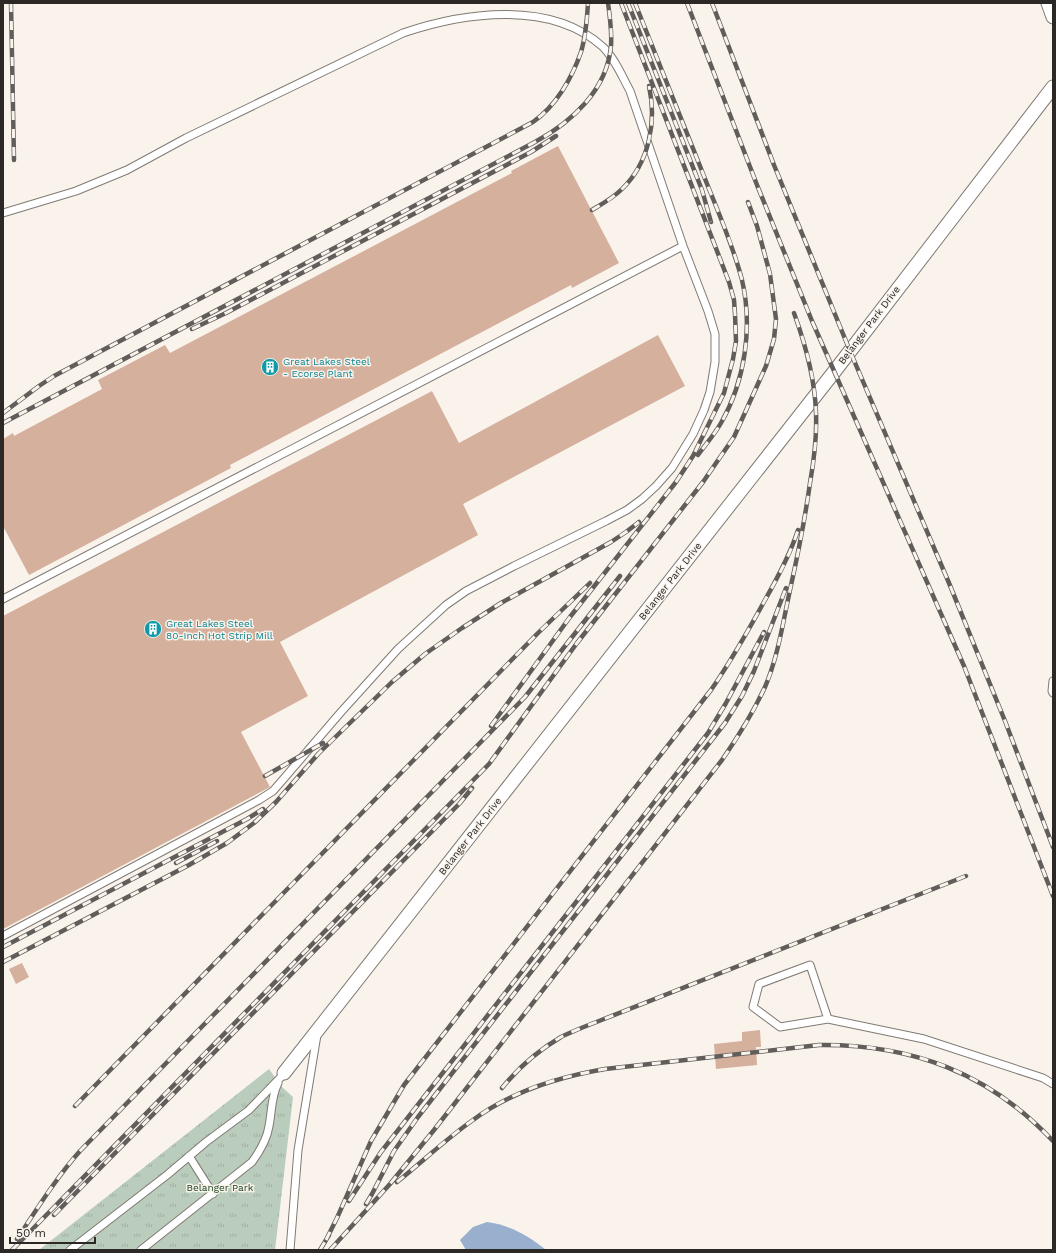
<svg xmlns="http://www.w3.org/2000/svg" width="1056" height="1253" viewBox="0 0 1056 1253" font-family="'Work Sans',sans-serif">
<defs>
<pattern id="park-tufts" width="24" height="20" patternUnits="userSpaceOnUse"><rect width="24" height="20" fill="#baccbc"/><path d="M3 7l-1-3M5 7V3M7 7l1-3M15 17l-1-3M17 17v-4M19 17l1-3" fill="none" stroke="#a0afa1"/></pattern>
</defs>
<rect width="100%" height="100%" fill="#f9f3ec"/>
<path fill="url(#park-tufts)" d="M 269,1069 L 282,1087 L 293,1097 L 275,1250 L 39,1250 Z"/>
<path fill="#98b0cd" d="M 487,1222 C 510,1225 529,1236 546,1250 L 466,1250 L 460,1240 L 473,1227 Z"/>
<path fill="#d4b09d" d="M 558,146 L 619,263 L 572,288 L 571,285 L 230,465 L 231,468 L 29,575 L 3,526 L 3,439 L 13,433 L 14,436 L 102,389 L 98,380 L 165,345 L 170,353 L 512,173 L 511,171 Z
M 658,335 L 685,386 L 463,504 L 478,535 L 280,642 L 308,696 L 241,732 L 270,787 L 3,929 L 3,616 L 432,391 L 459,443 Z
M 22,963 L 29,977 L 16,984 L 9,969 Z
M 760,1030 L 761,1047 L 756,1047 L 757,1065 L 716,1069 L 714,1044 L 742,1041 L 742,1032 Z"/>
<g fill="none" stroke-linecap="round" stroke-linejoin="round">
<defs>
<path id="lane" d="M 3,213 L 76,191 L 127,170 L 186,138 L 403,33 C 465,12 551,0 603,47 C 615,59 622,76 630,91 L 683,246 L 708,311 L 715,334 L 715,362 L 710,392 L 704,410 L 693,434 L 672,468 L 656,486 L 642,499 L 627,510 L 606,521 L 514,566 L 466,591 L 446,605 L 398,649 L 341,712 L 280,783 L 273,791 L 259,800 L 3,936
M 3,599 L 683,246
M 1053,681 L 1052,691 L 1053,693
M 828,1019 L 810,965 L 759,984 L 753,1007 L 780,1027 L 828,1019 L 924,1039 L 1043,1078 L 1053,1084
M 189,1156 L 213,1194
M 70,1250 L 167,1175 L 206,1142 L 249,1110 L 281,1077
M 141,1250 L 252,1162 C 260,1151 267,1140 269,1126 C 272,1111 271,1097 278,1083
M 290,1250 L 298,1150 L 317,1035"/>
<path id="street" d="M 1048,3 L 1053,17
M 284,1073 L 834,372 L 1053,87"/>
</defs>
<use href="#lane" stroke="#807a74" stroke-width="9"/>
<use href="#street" stroke="#807a74" stroke-width="15"/>
<use href="#lane" stroke="#fff" stroke-width="7"/>
<use href="#street" stroke="#fff" stroke-width="13"/>
<defs>
<path id="rail" d="M 11,3 L 14,160
M 628,3 L 702,190 L 711,222
M 635,3 C 657,57 678,112 700,166 C 714,203 732,241 742,280 C 753,327 745,381 721,423 C 714,435 706,444 698,455
M 687,3 L 757,185 L 812,321 L 964,666 L 1053,896
M 712,3 L 774,165 L 850,351 L 949,583 L 1005,721 L 1053,847
M 592,210 C 602,204 613,198 622,189 C 649,163 657,122 649,86
M 192,329 L 226,313 L 531,152 L 556,136
M 3,413 L 39,386 L 54,376 L 533,122 C 556,106 572,78 581,52 C 586,36 587,19 588,3
M 3,423 L 535,142 C 572,122 607,90 611,46 C 612,32 610,17 608,3
M 491,726 L 570,617 L 676,482 L 693,456 L 724,393 L 733,359 L 736,341 L 735,314 L 734,300 L 729,282 L 621,3
M 265,776 L 323,743
M 176,863 L 217,841
M 3,947 L 247,819 L 263,809
M 3,962 L 189,865 L 227,843 L 254,823 L 276,802 L 319,753 L 392,682 L 425,654 L 462,628 L 501,603 L 611,542 L 626,532 L 639,522
M 502,1088 C 518,1068 539,1050 561,1037 C 573,1031 586,1026 599,1021 L 966,876
M 75,1106 L 538,633 L 590,583
M 397,1182 C 422,1162 446,1139 473,1120 C 512,1091 558,1077 605,1069 L 819,1045 C 912,1044 989,1073 1053,1141
M 349,1201 L 381,1152 L 708,733 L 726,703 L 764,632
M 366,1204 L 372,1194 L 394,1151 L 418,1117 L 725,723 L 742,696 L 754,671 L 786,588
M 54,1215 L 460,803 L 472,788
M 17,1239 C 37,1209 56,1178 80,1151 L 525,697 L 620,576
M 326,1240 L 337,1218 L 371,1141 L 404,1085 L 711,690 C 731,661 748,631 765,600 C 778,577 790,555 798,530
M 12,1250 L 489,764 L 577,643 L 703,482 L 734,437 L 766,366 L 774,339 L 776,319 L 770,274 L 757,226 L 748,202
M 320,1250 L 329,1235
M 330,1250 L 390,1184 L 434,1130 L 722,760 C 738,737 753,713 765,687 C 778,657 783,622 790,590 C 798,554 805,519 810,483 C 814,460 817,437 816,413 C 815,379 806,346 794,313"/>
</defs>
<use href="#rail" stroke="#615d5a" stroke-width="4.5"/>
<use href="#rail" stroke="#f9f3ec" stroke-width="3" stroke-dasharray="9" stroke-linecap="butt"/>
</g>
<defs>
<symbol id="building-disc" viewBox="-11 -11 22 22"><circle r="9.5" fill="#0f9aa8" stroke="#f9f3ec"/><path d="M-4-6H4V6H1V3H-1V6H-4ZM-2.5-4.3h1.7v1.8h-1.7ZM.8-4.3h1.7v1.8H.8ZM-2.5-1h1.7V.8h-1.7ZM.8-1h1.7V.8H.8Z" fill="#fff"/></symbol>
</defs>
<g fill-rule="evenodd">
<use href="#building-disc" x="260" y="357" width="20" height="20"/>
<use href="#building-disc" x="143" y="619" width="20" height="20"/>
</g>
<g text-anchor="middle" dominant-baseline="central" stroke-width="3" stroke-linejoin="round" paint-order="stroke">
<g font-size="10" fill="#2b2826" stroke="#f9f3ec">
<text transform="translate(869 325) rotate(-53)">Belanger Park Drive</text>
<text transform="translate(670 581) rotate(-52)">Belanger Park Drive</text>
<text transform="translate(470 836) rotate(-52)">Belanger Park Drive</text>
</g>
<g font-size="10" fill="#0d838f" stroke="#f9f3ec" text-anchor="start">
<text x="283" y="361">Great Lakes Steel<tspan x="283" dy="12">- Ecorse Plant</tspan></text>
<text x="166" y="623">Great Lakes Steel<tspan x="166" dy="12">80-Inch Hot Strip Mill</tspan></text>
</g>
<g font-size="10" fill="#15421e" stroke="#f9f3ec">
<text x="220" y="1187">Belanger Park</text>
</g>
</g>
<rect width="1056" height="1253" fill="none" stroke="#2b2826" stroke-width="8"/>
<path d="M10 1237v6h85v-6" fill="none" stroke="#2b2826" stroke-width="2"/>
<text x="16" y="1237" font-size="12" fill="#2b2826" stroke="#f9f3ec" stroke-width="3" paint-order="stroke">50 m</text>
</svg>
